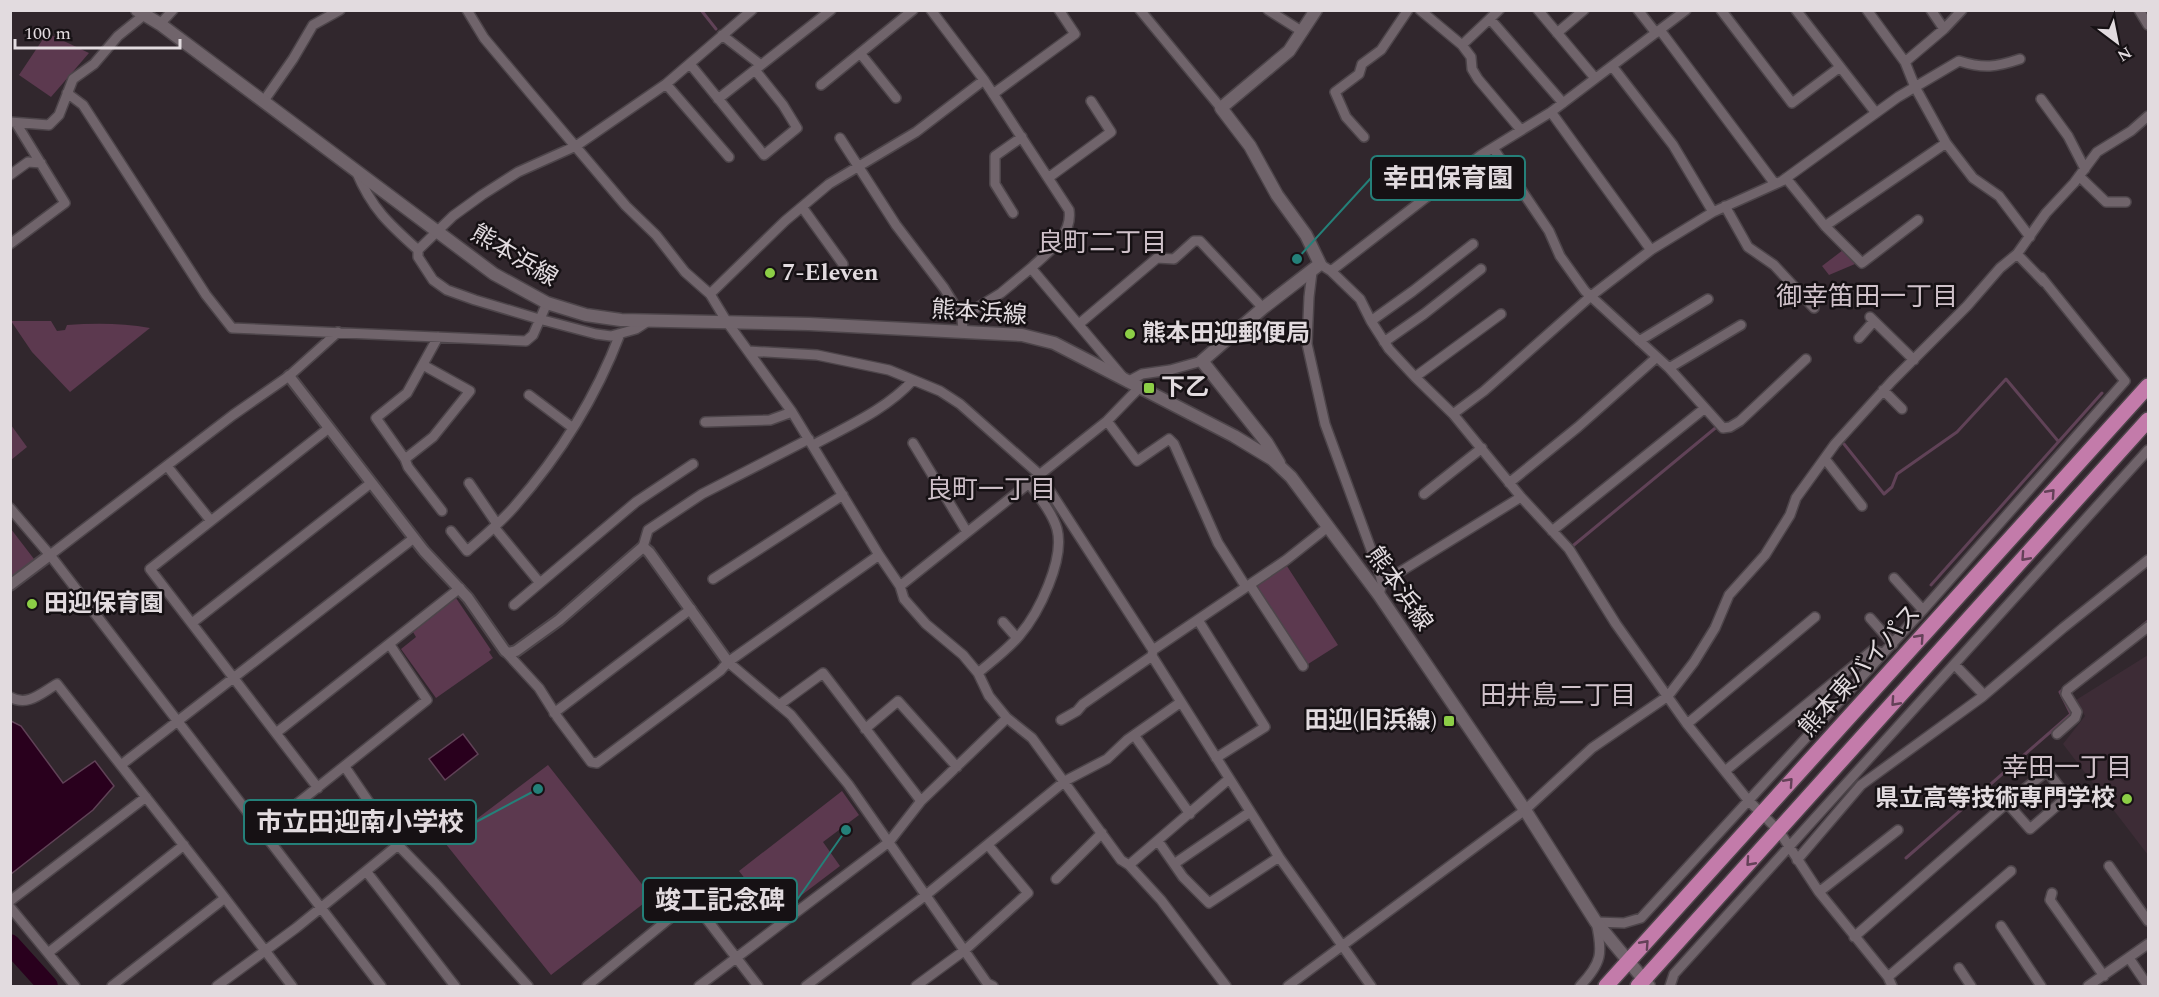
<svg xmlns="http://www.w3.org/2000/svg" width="2159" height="997" viewBox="0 0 2159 997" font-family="Spectral,'Noto Sans JP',serif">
<rect width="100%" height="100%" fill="#31272d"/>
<path fill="#3d2c36" d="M 2148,655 L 2148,855 L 2063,744 L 2085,716 L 2076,700 Z"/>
<path fill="#5c394f" d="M 47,33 L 89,53 L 51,97 L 19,75 Z
M 1843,250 L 1855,264 L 1829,275 L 1822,266 Z
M 11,321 L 51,321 L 57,331 L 65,330 L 67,325 C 95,323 123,323 150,328 L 70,392 L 32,352 Z
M 11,425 L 27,447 L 11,460 Z
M 11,529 L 34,559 L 11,577 Z
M 1285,563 L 1338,645 L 1305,666 L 1252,585 Z
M 456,598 L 491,650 L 489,652 L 493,658 L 436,698 L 401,649 L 416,637 L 413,632 Z
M 548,765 L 652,897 L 551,975 L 445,843 Z
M 842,791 L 859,815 L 823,842 L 840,866 L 774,916 L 739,871 Z"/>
<path fill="#29001d" stroke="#604257" stroke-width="1.5" d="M 11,721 L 21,726 L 63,783 L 95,761 L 114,786 L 93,810 L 11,874 Z
M 463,734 L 478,754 L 445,780 L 429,759 Z"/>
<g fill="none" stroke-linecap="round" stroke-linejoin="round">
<path stroke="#604257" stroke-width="3" d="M 701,10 L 716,29
M 1844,444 L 1884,494 L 1892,487 L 1897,474 L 1957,432 L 2006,379 L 2058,441
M 1569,549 L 1719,425
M 1931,585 L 2102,393
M 2136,631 L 2148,621
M 1906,858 L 2071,714 L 2060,692 L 2065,688"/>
<path stroke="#29001d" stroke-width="20" d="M 10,944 L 48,986"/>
<defs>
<path id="minor" d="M 467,10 L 484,38 L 531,94 L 626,206 L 656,235 L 685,272 L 710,294 L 727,322 L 792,412 L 879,555 L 900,586 L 904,599 L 926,624 L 963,655 L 978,673 L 989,696 L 1007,718 L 1032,738 L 1121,860 L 1129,865 L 1161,900 L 1226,986
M 931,10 L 984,80 L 1069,210 C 1073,235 1048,252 1031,268 L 1127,382 L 1142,374 L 1170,370 L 1202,361
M 1140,10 L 1221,108
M 1268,10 L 1303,32
M 1420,10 L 1462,45 L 1471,57 L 1472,69 L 1478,79 L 1521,130
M 1538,10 L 1595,78
M 1638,10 L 1656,33
M 1721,10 L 1792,103 L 1840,67
M 1796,10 L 1876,113
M 1867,10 L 1905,62 L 1915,87 L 1946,143 L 1973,178 L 1999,196 L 2030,237
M 1931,10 L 1944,29
M 2139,10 L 2148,25
M 1490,19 L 1563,103
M 160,24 L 173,10
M 1660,30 L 1775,184
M 1557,33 L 1584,10
M 722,35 L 761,65
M 1462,45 L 1499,10
M 860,53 L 896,98
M 1905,62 L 1944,29 L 1962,10
M 690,64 L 764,155 L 797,128 L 783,105 L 755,70
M 1612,66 L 1673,145 L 1713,212
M 666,84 L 729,157
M 821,85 L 913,10
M 67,93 L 83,105 L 206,295 L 232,328 L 526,341 L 533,335 L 547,303
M 993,94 L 1075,34 L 1059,10
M 718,99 L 831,10
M 2041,99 L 2068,136 L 2085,169
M 263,102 L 293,59 L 313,25 L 340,10
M 1551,112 L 1651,250
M 10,122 L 49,125 L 59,115 L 73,79 L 94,64 L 118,36 L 144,15
M 1364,137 L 1346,117 L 1335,92 L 1359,74 L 1362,64 L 1381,50 L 1408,10
M 840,138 L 896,225 L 944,288 L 962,317 L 963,331
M 1493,148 L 1549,231 L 1560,256 L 1585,291 L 1669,368 L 1723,428 L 1730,427 L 1740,421 L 1806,359
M 356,171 C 372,209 389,224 418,250 L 418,257 L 433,280 L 447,290 L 475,300 L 539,319 L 596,334 L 611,336 L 636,329 L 650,320
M 10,175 L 28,162 L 41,163
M 2079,176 L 2106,202 L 2126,202
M 1048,178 L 1111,132 L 1091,101
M 1786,178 L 1825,226 L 1862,263 L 1918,220
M 1725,206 L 1748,247 L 1774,265 L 1814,308
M 802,207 L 843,264
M 1013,213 L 995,184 L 995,156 L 1022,137
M 1825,226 L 1946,143
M 10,244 L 65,203 L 16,123
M 418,250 L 453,216 L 482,195 L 518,172 L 576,146 L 666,84 L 752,10
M 2017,254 L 2044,282
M 1320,264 L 1331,271 L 1360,299 L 1371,321 L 1389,349 L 1415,377 L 1453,414 L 1521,497 L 1569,549 L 1616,624 L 1687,724 L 1748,800 L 1779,831 L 1819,892 L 1888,977 L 1892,986
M 1331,271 L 1481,155 L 1551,112 L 1686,10
M 1312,272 L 1309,297 L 1307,344 L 1325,424 L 1379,571 L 1382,583 L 1379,595
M 710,294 L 785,221 L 829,184 L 916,132 L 984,80
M 962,317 L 1001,293 L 1031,268
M 1870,317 L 1914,360
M 1371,321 L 1413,291 L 1473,244
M 1079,324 L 1157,258 L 1174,259 L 1194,241 L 1200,241 L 1263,308
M 438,337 L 407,393 L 376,418 L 405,459 L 408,467 L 442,511
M 1859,338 L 1874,321
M 1639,341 L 1708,299
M 1384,342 L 1424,314 L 1481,269
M 748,351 L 817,355 L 889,370 L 940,391 L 960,404 L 1039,474 L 1153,650 L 1286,560 L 1329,526
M 1669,368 L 1741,325
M 1415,377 L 1501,314
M 1883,390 L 1902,409
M 529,395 L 573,428
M 1453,414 L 1484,391 L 1591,296 L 1651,250 L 1713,212 L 1782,181 L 1898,97 L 1959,61 C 1984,69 1996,67 2020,59
M 1107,421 L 1137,461 L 1169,439 L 1174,444 L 1218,543 L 1246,587
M 705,422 L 770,420 L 792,412
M 913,443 L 967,532
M 813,445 C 848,426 887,409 913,380
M 405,459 L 433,437 L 470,391 L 423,365
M 1825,459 L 1862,506
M 167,466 L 211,521
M 469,483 L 497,524
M 1509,483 L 1578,427 L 1657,357
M 1424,494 L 1482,448
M 10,508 L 50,555 L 381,986
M 494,527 L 540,583
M 451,531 L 467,551 C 483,537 500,523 514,507 C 559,456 596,397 620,334
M 1552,531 L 1705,408
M 643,547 L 648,530 L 702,494 L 809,439
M 50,555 L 233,415 L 289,376 L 338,332
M 879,555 L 728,662 L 791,715 L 848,784 L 987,983 L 993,986
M 1894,578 L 1923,610
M 713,579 L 843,495
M 1382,583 L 1521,497
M 1250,585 L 1303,666
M 900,586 L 1107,421 L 1139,388
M 514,605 L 636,502 L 693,464
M 1870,618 L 1893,644
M 1198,620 L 1265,727 L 1216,758
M 1003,622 L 1017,638
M 192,623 L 371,483
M 1153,650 L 1152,656 L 1279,857 L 1371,986
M 505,651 L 539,688 L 558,718 L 591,762 L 597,763 L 720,671 L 728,662
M 1955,665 L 1984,695
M 978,673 C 992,661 1007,650 1019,636 C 1039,613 1065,559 1057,529 C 1052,512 1039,497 1028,482
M 10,697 C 28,707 41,693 57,684 L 218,889 L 292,986
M 779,705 L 823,673 L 921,801
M 554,713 L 691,609
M 1061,720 L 1077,711 L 1083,704 L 1152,656
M 1687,724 L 1815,617
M 865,729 L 898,701 L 957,767
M 276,733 L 460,588
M 2057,734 L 2075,718 L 2077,712 L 2066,694 L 2067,690 L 2148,627
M 1134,735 L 1190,814
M 121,765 L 414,538
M 345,767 L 398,845 L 436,884 L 528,986
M 1725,771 L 1873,650 L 1883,653
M 318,788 L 150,569 L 329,428
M 263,831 L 427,700 L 390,645
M 1158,841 L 1183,877 L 1209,903 L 1279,857
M 1797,860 L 1861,785 L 1982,697 L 2063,628 L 2148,560
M 1174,864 L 1250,812
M 1129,865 L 1229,779
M 2109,866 L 2148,921
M 366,871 L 455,986
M 1056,879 L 1102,833
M 1819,892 L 1898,830
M 2052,893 L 2050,900 L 2104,976
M 10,901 L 146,797
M 10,907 L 75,986
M 2001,926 L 2041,986
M 1854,937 L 2007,803 L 2047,771 L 2067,797 L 2030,829 L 2007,803
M 48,953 L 184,845
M 2129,958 L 2148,986
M 1959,968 L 1971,986
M 1888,977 L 2011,871
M 112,986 L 225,898
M 217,986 L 296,928 L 398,845
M 587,986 L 692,900 L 758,986
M 699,986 L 889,842 L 921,801 L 1007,718
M 806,986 L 926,895 L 1065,781 L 1107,759 L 1127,740 L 1181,702
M 916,986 L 965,950 L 1028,893 L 988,845
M 1288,986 L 1525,810 L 1592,748 L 1668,696 L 1694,662 L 1715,628 L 1729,595 L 1765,555 L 1790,515 L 1796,498 L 1835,444 L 1892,381 L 1967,306 L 2000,268 L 2017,254 L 2046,213 L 2074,183 L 2097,152 L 2131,131 L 2148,116
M 1580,986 C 1602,963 1603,953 1596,922 L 1624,923 L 1641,918 L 1923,610 L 2125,381 L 2041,277
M 1670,986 L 1674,974 L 2148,450
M 2088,986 L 2148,944"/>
<path id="tertiary" d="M 289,376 L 424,551 L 468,598 L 505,651 L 509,653 L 516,651 L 559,620 L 643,547 L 649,552 L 728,662
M 10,585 L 50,555"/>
<path id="secondary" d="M 137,10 L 160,24 L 494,274 L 547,303 L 586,315 L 621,320 L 809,324 L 1022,335 L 1054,343 L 1234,436 L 1272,459 L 1291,477 L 1379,595 L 1525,810 L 1596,922 L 1649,986
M 1279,463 L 1267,443 L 1202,361 L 1263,308 L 1320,264 L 1306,235 L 1277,195 L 1250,146 L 1221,108 L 1289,51 L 1316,10"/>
<path id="trunk" d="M 1606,986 L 2148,386
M 1638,986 L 2148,420"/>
</defs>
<use href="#minor" stroke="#4d454a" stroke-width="12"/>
<use href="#tertiary" stroke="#4d454a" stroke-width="14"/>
<use href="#secondary" stroke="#4d454a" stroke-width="15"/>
<use href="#trunk" stroke="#4d454a" stroke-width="18"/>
<use href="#minor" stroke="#70646b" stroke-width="9"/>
<use href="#tertiary" stroke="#70646b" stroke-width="10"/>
<use href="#secondary" stroke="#70646b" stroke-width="12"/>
<use href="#trunk" stroke="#c37baa" stroke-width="15"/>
</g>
<defs><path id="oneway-chevron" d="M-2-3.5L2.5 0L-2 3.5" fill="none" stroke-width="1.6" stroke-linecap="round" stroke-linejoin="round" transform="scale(1.5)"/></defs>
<g stroke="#644158">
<use href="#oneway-chevron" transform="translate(2051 493) rotate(-48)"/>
<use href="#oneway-chevron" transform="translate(2025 557) rotate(132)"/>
<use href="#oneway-chevron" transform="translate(1920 638) rotate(-48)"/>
<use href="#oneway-chevron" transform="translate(1895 702) rotate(132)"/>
<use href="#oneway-chevron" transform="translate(1789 782) rotate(-48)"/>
<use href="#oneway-chevron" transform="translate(1750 862) rotate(132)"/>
<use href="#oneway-chevron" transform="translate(1645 944) rotate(-48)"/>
</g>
<g fill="#8cce46" stroke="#161114" stroke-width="2">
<circle cx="770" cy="273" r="6"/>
<circle cx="1130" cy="334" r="6"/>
<rect x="1143" y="382" width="12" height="12" rx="3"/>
<circle cx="32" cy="604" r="6"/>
<rect x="1443" y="715" width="12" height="12" rx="3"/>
<circle cx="2127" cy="799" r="6"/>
</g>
<g text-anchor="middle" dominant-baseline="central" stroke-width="5" stroke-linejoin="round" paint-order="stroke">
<g font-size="24" fill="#e2dbdf" stroke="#161114">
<text transform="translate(514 256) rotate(31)">熊本浜線</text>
<text transform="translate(979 313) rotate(4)">熊本浜線</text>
<text transform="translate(1399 589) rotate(55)">熊本浜線</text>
<text transform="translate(1860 671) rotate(-48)">熊本東バイパス</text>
</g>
<g font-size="24" font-weight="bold" fill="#e2dbdf" stroke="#161114" text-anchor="start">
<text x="782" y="273">7-Eleven</text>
<text x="1142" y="334">熊本田迎郵便局</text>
<text x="1161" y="388">下乙</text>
<text x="44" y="604">田迎保育園</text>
<text x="1437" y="721" text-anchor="end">田迎(旧浜線)</text>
<text x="2115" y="799" text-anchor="end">県立高等技術専門学校</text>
</g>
<g font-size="26" fill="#cfc1c9" stroke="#161114">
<text x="1102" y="243">良町二丁目</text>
<text x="1867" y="297">御幸笛田一丁目</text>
<text x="991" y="490">良町一丁目</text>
<text x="1558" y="696">田井島二丁目</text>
<text x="2067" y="768">幸田一丁目</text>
</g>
</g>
<path fill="none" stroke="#248079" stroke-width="2" d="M1297 259L1371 178M538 789L476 822M846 830L797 900"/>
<g fill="#248079" stroke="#161114" stroke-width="2">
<circle cx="1297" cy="259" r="6"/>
<circle cx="538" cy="789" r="6"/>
<circle cx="846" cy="830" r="6"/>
</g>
<g fill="#161114" stroke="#248079" stroke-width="2">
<rect x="1371" y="156" width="154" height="44" rx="6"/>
<rect x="244" y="800" width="232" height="44" rx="6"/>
<rect x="643" y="878" width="154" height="44" rx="6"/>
</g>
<g font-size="26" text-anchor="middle" font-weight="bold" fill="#e2dbdf">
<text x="1448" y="187">幸田保育園</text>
<text x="360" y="831">市立田迎南小学校</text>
<text x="720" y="909">竣工記念碑</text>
</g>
<rect width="2159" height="997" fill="none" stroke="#e2dbdf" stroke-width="24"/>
<g transform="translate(2117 42) rotate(148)" stroke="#161114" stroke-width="4.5" paint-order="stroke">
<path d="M0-4.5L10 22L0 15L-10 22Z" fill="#e2dbdf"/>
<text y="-9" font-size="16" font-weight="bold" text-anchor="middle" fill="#e2dbdf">N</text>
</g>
<path d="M15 39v9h165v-9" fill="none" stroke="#e2dbdf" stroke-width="3"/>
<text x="24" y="39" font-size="18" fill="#e2dbdf" stroke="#161114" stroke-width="4.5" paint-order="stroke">100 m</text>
</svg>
